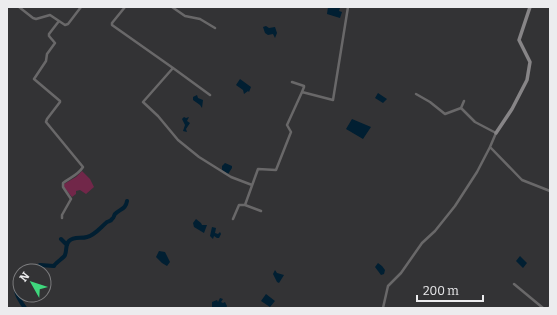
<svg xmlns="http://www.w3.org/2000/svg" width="557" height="315" viewBox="0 0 557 315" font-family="Bitter,serif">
<rect width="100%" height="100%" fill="#333335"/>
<path fill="#712749" d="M 82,171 L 90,179 L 94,187 L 86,194 L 80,190 L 76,191 L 76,194 L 72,197 L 63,186 L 64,184 L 76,177 Z"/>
<path fill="#011f32" d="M 328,7 L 340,8 L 339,11 L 342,12 L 340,18 L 327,14 Z
M 266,26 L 269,28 L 275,27 L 277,33 L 275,38 L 273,34 L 268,35 L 265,33 L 263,27 Z
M 240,79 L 251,87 L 249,92 L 248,91 L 244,94 L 243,90 L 236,85 Z
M 378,93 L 387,99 L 383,103 L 375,98 Z
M 197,95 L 198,98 L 203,100 L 202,108 L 200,105 L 193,100 L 193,97 Z
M 184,117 L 186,118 L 189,117 L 187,121 L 190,123 L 186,129 L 187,132 L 183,131 L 185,125 L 182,119 Z
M 352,119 L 371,127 L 363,139 L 346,129 Z
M 225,163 L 232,166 L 232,168 L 228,174 L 222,170 L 222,166 Z
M 196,219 L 201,223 L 202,225 L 207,225 L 204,233 L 194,227 L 193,223 Z
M 212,227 L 216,228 L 215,233 L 218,234 L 220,232 L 221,234 L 219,238 L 217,238 L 214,236 L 213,239 L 210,236 Z
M 159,251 L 165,252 L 170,262 L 167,266 L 162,263 L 156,257 Z
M 520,256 L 527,263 L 523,268 L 516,261 Z
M 378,263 L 382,266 L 385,270 L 384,274 L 381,275 L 375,267 Z
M 275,270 L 277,273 L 284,275 L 279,283 L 277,282 L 273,274 Z
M 266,294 L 275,301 L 270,307 L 261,301 Z
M 220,298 L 223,299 L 221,302 L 223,303 L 225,302 L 227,306 L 226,308 L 212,307 L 212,302 L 217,300 L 218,302 Z"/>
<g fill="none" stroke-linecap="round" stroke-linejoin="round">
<path stroke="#011f32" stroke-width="4" d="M 61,239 L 67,245
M 30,271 L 40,265 L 54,266 C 56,262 64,258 65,255 C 67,251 65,245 69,241 C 74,236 81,239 87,237 C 95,235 100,228 107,222 C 109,221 111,221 112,219 C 114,218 114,215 115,214 C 120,209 126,209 127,201
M 20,279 C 12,290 18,298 25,308"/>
<path stroke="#696869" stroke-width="2.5" d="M 19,7 L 33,18 L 36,19 L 50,15 L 65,25 L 68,24 L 81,7
M 125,7 L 112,23 L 112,25 L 173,68
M 172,7 L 185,16 L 200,19 L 215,28
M 59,21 L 49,34 L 49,36 L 55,43 L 47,54 L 46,61 L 34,79 L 60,101 L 60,102 L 47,119 L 46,122 L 83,167 C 78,175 71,177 63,183 L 63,187 L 71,199 L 62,215 L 62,218
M 292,82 L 304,86 L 304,87 L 302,92
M 416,94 L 430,102 L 445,114 L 461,108 L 475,122 L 496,133 L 490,147 L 522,180 L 550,191
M 210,95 L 173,68 L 143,102 L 158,116 L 178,140 L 199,157 L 231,177 L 252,185
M 461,108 L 464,101
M 245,205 L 258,169 L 276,170 L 291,132 L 287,125 L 302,92 L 333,100 L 348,7
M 233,219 L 239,205 L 245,205 L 261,211
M 514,284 L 543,308
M 383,308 L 388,286 L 401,273 L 422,243 L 435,231 L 455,206 L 477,172 L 490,147
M 549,308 L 550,307"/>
<path stroke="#878587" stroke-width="3.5" d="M 496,133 L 512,109 L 527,80 L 530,62 L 519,40 L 530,7"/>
</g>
<rect width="557" height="315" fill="none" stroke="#ececee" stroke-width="16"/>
<g transform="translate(32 283) rotate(309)"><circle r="19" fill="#333335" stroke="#7d7d7f"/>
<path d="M0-3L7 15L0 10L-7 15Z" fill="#3fd77d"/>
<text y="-6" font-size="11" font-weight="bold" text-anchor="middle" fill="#ececee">N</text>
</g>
<path d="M417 295v6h66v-6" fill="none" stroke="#ececee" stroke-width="2"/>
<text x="423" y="295" font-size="12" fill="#ececee" stroke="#333335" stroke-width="3" paint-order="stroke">200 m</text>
</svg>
